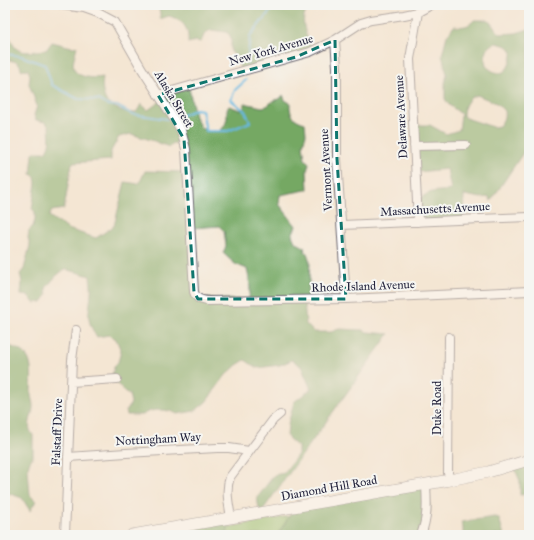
<svg xmlns="http://www.w3.org/2000/svg" width="534" height="540" viewBox="0 0 534 540" font-family="'IM FELL Great Primer',serif">
<rect width="100%" height="100%" fill="#f6f6f2"/>
<filter id="ink" filterUnits="userSpaceOnUse"><feTurbulence type="fractalNoise" baseFrequency=".025" numOctaves="2"/><feDisplacementMap in="SourceGraphic" scale="8" xChannelSelector="R" yChannelSelector="G"/><feConvolveMatrix kernelMatrix="1 2 1 2 8 2 1 2 1" color-interpolation-filters="sRGB"/></filter>
<filter id="wash" filterUnits="userSpaceOnUse"><feTurbulence type="fractalNoise" baseFrequency=".012" numOctaves="4" result="noise"/><feDisplacementMap in="SourceGraphic" scale="16" xChannelSelector="R" yChannelSelector="G"/><feGaussianBlur stdDeviation="0.9" result="paint"/><feColorMatrix in="noise" values="0 0 0 0 0 0 0 0 0 0 0 0 0 0 0 0 0 1.4 0 .05"/><feComposite in="paint" operator="in"/></filter>
<g filter="url(#wash)">
<rect width="100%" height="100%" fill="#f4e6d3"/>
<path fill="#92c271" stroke="#5a7256" d="M 401,496 L 414,535 L 184,535 Z"/>
<path fill="#75a863" stroke="#4c654f" fill-rule="evenodd" d="M 157,5 L 324,5 C 320,6 313,6 309,9 C 297,18 308,39 312,50 L 241,73 L 237,57 L 231,52 L 231,41 L 230,35 L 226,32 L 211,30 L 205,33 L 201,42 L 196,41 L 188,43 C 189,28 184,21 169,16 L 160,19 L 160,13 Z
M 474,20 L 488,20 L 500,34 L 516,33 L 529,29 L 529,144 L 491,201 L 489,197 L 481,198 L 464,195 L 463,220 L 420,221 L 419,200 C 430,189 438,192 451,190 L 447,169 L 418,172 L 415,125 L 430,125 L 446,134 L 459,130 L 461,114 L 449,105 L 445,99 L 445,83 L 447,74 L 442,55 L 447,35 L 454,26 C 463,27 468,27 474,20 ZM 497,43 C 502,45 508,45 511,50 C 513,53 512,56 511,59 C 507,75 498,77 486,66 C 484,54 484,46 497,43 ZM 477,95 L 496,103 L 504,111 C 505,117 503,121 499,126 L 493,127 L 466,118 L 463,116 C 463,107 468,97 477,95 Z
M 5,38 L 11,39 C 16,57 31,51 46,50 L 52,42 L 72,47 L 77,46 C 74,61 67,73 87,77 C 93,78 97,78 103,77 C 102,85 102,95 107,102 C 111,107 129,115 136,112 C 138,110 140,106 141,104 L 148,110 L 162,100 L 161,96 L 189,88 L 195,117 L 201,128 C 213,133 224,135 227,118 C 227,112 226,110 229,106 L 240,110 L 244,109 L 244,103 L 262,107 L 267,106 L 273,101 L 281,98 L 283,95 L 285,100 L 290,103 C 289,115 294,120 305,123 L 306,134 L 303,145 L 305,159 L 309,163 L 307,171 L 308,189 L 306,190 L 280,195 L 279,204 L 296,226 L 292,235 L 295,242 L 304,247 L 305,252 L 307,253 L 310,262 L 308,299 L 304,301 L 306,324 L 314,332 L 331,332 L 339,329 L 363,330 L 367,332 L 389,334 L 260,514 L 257,498 L 274,475 L 284,473 L 298,454 L 298,447 L 287,437 L 288,424 L 294,402 L 311,389 L 301,366 L 292,360 L 280,365 L 257,368 L 245,360 L 237,365 L 226,375 L 206,402 L 195,411 L 177,414 C 170,409 149,408 143,415 L 127,415 L 126,411 L 131,403 L 129,394 C 121,391 119,383 111,380 L 114,367 L 118,362 L 121,351 L 116,339 L 109,335 L 97,337 C 84,318 90,312 91,292 C 92,287 90,281 90,276 L 65,269 L 56,276 L 46,288 L 47,295 L 42,302 L 34,303 L 29,296 L 21,295 L 22,282 L 20,274 L 24,269 L 30,245 L 28,238 L 29,230 L 33,226 L 35,220 L 35,212 L 32,209 L 36,183 L 35,177 L 31,174 L 33,154 L 34,152 L 45,152 C 52,144 49,135 49,126 L 45,122 L 36,120 L 34,115 L 37,106 L 29,84 L 30,75 L 28,70 L 24,69 L 21,70 L 20,65 L 17,62 L 5,59 ZM 131,134 L 154,141 L 169,147 L 183,138 L 188,172 L 145,171 L 139,184 L 125,182 L 114,226 L 96,238 L 68,229 L 49,216 L 52,211 L 64,209 L 72,163 L 111,160 L 111,151 L 119,137 ZM 219,226 L 224,231 L 226,246 L 223,253 L 235,264 L 247,269 C 249,279 252,290 248,300 L 197,298 L 192,228 Z
M 7,345 C 12,347 22,350 26,355 C 34,365 31,382 31,394 C 31,398 33,402 33,406 C 33,417 25,426 33,435 L 33,456 L 29,463 L 28,469 L 30,495 L 36,501 L 30,511 L 22,498 L 5,492 L 5,349 Z
M 529,460 L 529,494 L 520,495 L 520,481 L 514,467 Z
M 429,486 L 430,512 L 424,535 L 277,535 L 294,509 Z
M 494,517 L 499,518 L 504,535 L 463,535 L 463,528 L 461,522 Z
M 230,521 L 227,535 L 147,535 Z"/>
<g fill="none" stroke-linecap="round" stroke-linejoin="round">
<path stroke="#67bae3" stroke-width="2" d="M 5,54 L 21,56 L 45,65 L 52,85 L 78,99 L 99,100 L 107,105 L 117,106 L 132,114 L 167,119
M 247,63 L 250,36 L 275,5
M 180,116 L 196,109 L 202,110 L 206,131 L 228,131 L 250,122 L 245,111 L 231,100 L 235,90 L 246,80"/>
</g>
</g>
<g filter="url(#ink)">
<g fill="none" stroke-linecap="round" stroke-linejoin="round">
<defs>
<path id="minor" d="M 62,5 L 84,8 L 98,13 L 115,22 L 142,69 L 181,130 L 186,149 L 194,292 C 196,299 201,300 208,301 L 346,299 L 529,291
M 335,40 L 337,67 L 337,159 L 346,299
M 158,95 L 310,52 L 335,40 L 361,23 L 371,20 L 404,15 L 418,12 L 431,5
M 414,146 L 466,145
M 418,222 L 410,59 L 418,12
M 342,225 L 529,217
M 449,337 L 448,473 L 450,480
M 71,382 L 117,379
M 68,457 L 126,453 L 217,448 L 229,448 L 249,451
M 231,518 C 229,504 225,491 230,477 L 273,420 L 280,414
M 65,535 L 72,360 L 76,330
M 421,535 C 428,516 427,504 426,484"/>
<path id="major" d="M 132,535 L 450,480 L 488,472 L 529,460"/>
</defs>
<use href="#minor" stroke="#6c6770" stroke-width="10"/>
<use href="#major" stroke="#6c6770" stroke-width="12"/>
<use href="#minor" stroke="#fff" stroke-width="8"/>
<use href="#major" stroke="#fff" stroke-width="11"/>
</g>
</g>
<path d="M0 0H534V540H0ZM 335,40 L 337,159 L 346,299 L 198,299 L 194,292 L 184,139 L 158,95 L 296,57 Z" fill="#f4e6d3" fill-opacity=".55" fill-rule="evenodd"/>
<path fill="none" stroke="#0f766e" stroke-width="3" stroke-dasharray="8 5" stroke-linejoin="round" d="M 335,40 L 337,159 L 346,299 L 198,299 L 194,292 L 184,139 L 158,95 L 296,57 Z"/>
<g text-anchor="middle" dominant-baseline="central" stroke-width="4" stroke-linejoin="round" paint-order="stroke">
<g font-size="12" fill="#22223b" stroke="#f6f6f2">
<text transform="translate(271 50) rotate(-16)">New York Avenue</text>
<text transform="translate(174 99) rotate(59)">Alaska Street</text>
<text transform="translate(401 117) rotate(-93)">Delaware Avenue</text>
<text transform="translate(326 170) rotate(-93)">Vermont Avenue</text>
<text transform="translate(435 209) rotate(-3)">Massachusetts Avenue</text>
<text transform="translate(363 286) rotate(-2)">Rhode Island Avenue</text>
<text transform="translate(437 408) rotate(-90)">Duke Road</text>
<text transform="translate(57 432) rotate(-88)">Falstaff Drive</text>
<text transform="translate(158 439) rotate(-3)">Nottingham Way</text>
<text transform="translate(329 488) rotate(-10)">Diamond Hill Road</text>
</g>
</g>
<rect width="534" height="540" fill="none" stroke="#f6f6f2" stroke-width="20"/>
</svg>
